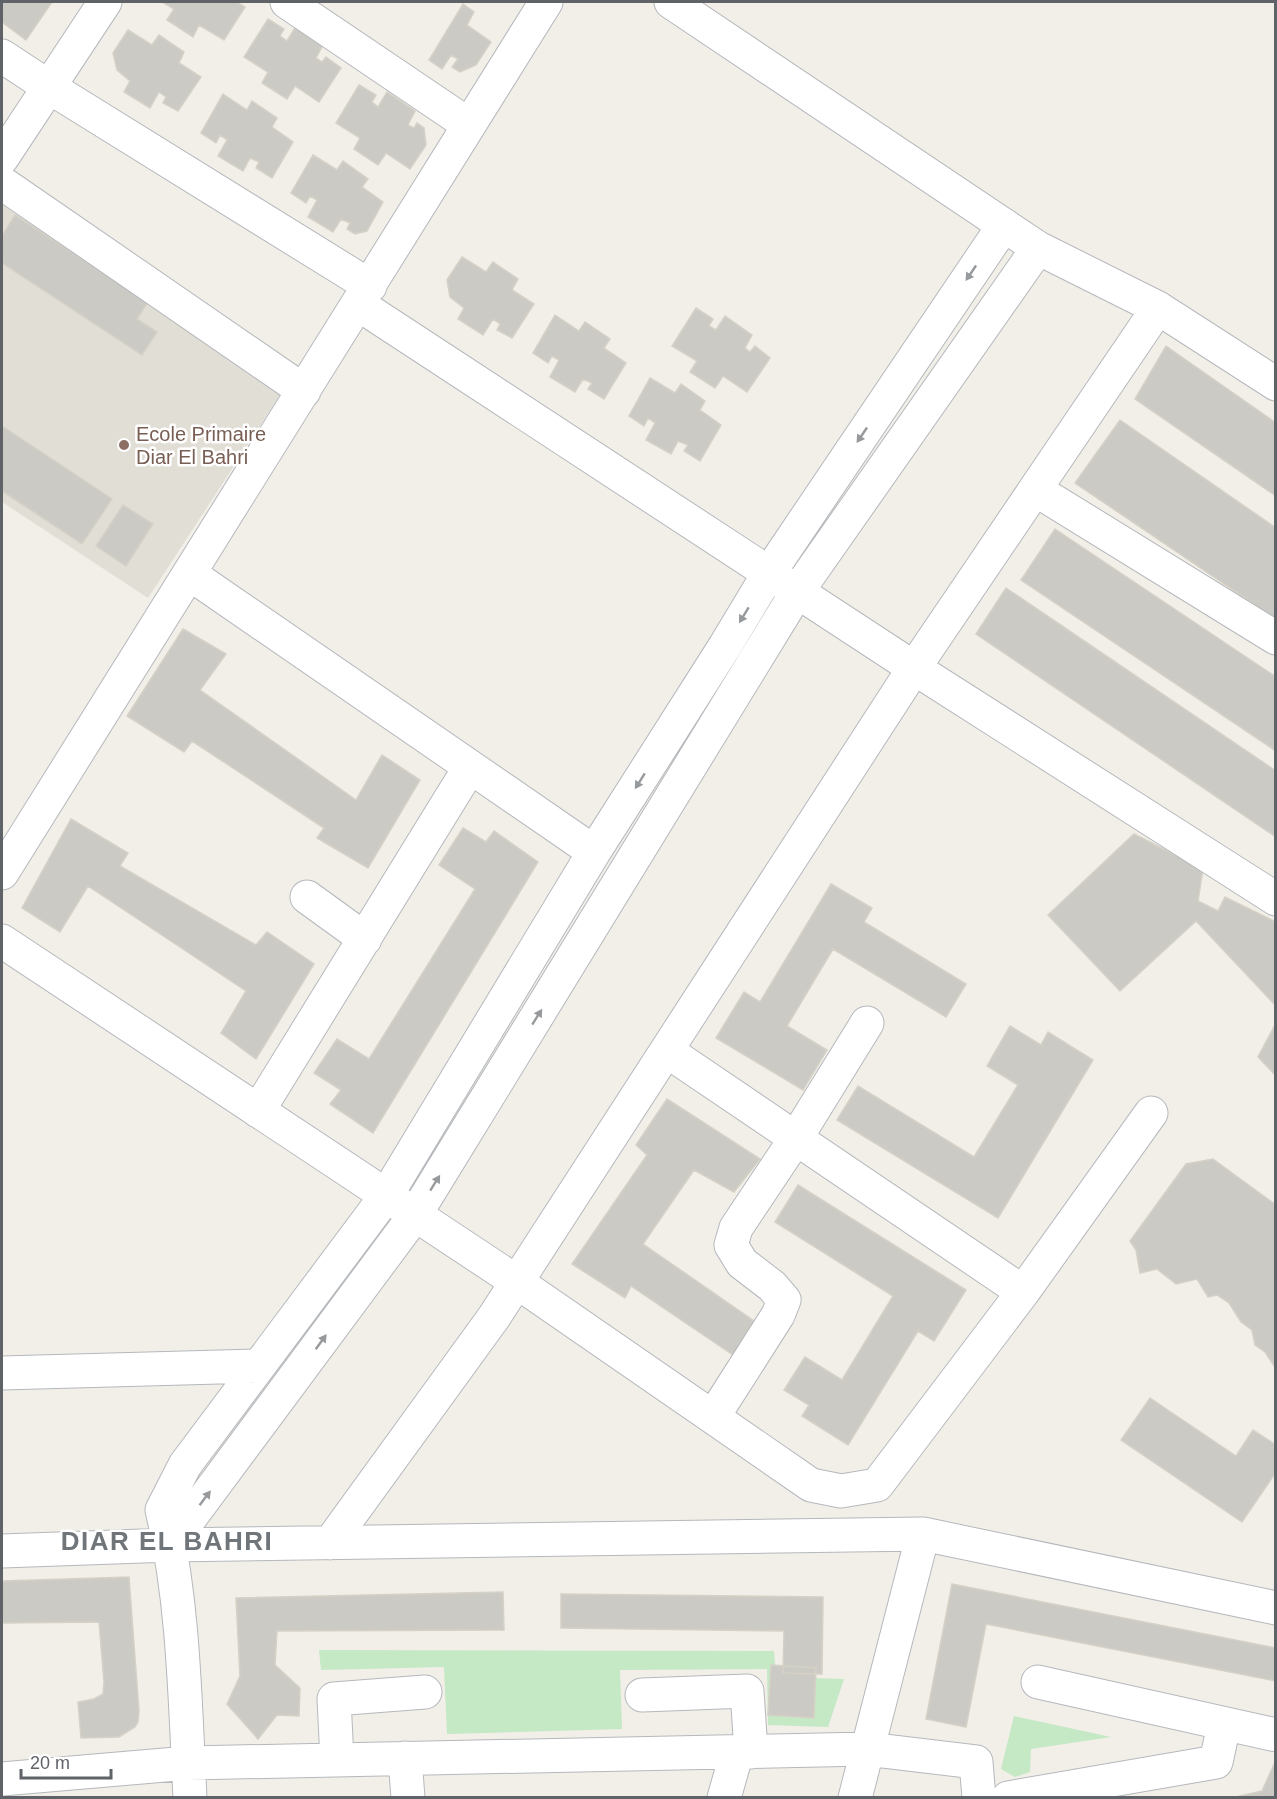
<svg xmlns="http://www.w3.org/2000/svg" width="1277" height="1799" viewBox="0 0 1277 1799" font-family="Helvetica,sans-serif">
<rect width="100%" height="100%" fill="#f1efe8"/>
<path fill="#e1ded6" d="M 2,203 L 284,389 L 148,598 L 2,502 Z"/>
<path fill="#c5e8c5" d="M 319,1650 L 774,1651 L 776,1677 L 844,1679 L 828,1727 L 768,1725 L 767,1669 L 620,1670 L 622,1729 L 447,1734 L 444,1667 L 321,1670 Z
M 1014,1716 L 1111,1737 L 1031,1749 L 1030,1772 L 1015,1777 L 1001,1769 Z"/>
<path fill="#cccac5" stroke="#d6d1c6" stroke-width="1.5" d="M 2,2 L 52,2 L 26,40 L 2,22 Z
M 162,2 L 237,2 L 245,7 L 224,40 L 199,25 L 193,37 L 167,20 L 174,9 Z
M 463,4 L 474,12 L 467,25 L 491,42 L 476,65 L 460,72 L 452,67 L 458,59 L 451,55 L 442,69 L 429,60 Z
M 268,19 L 284,29 L 280,36 L 287,41 L 296,26 L 323,45 L 316,58 L 322,62 L 326,57 L 341,68 L 319,102 L 295,86 L 287,99 L 262,83 L 268,72 L 244,57 Z
M 128,30 L 152,45 L 159,35 L 184,52 L 179,63 L 201,77 L 178,111 L 163,103 L 166,97 L 159,92 L 150,108 L 124,92 L 130,81 L 117,70 L 113,53 Z
M 359,85 L 376,95 L 372,102 L 378,107 L 387,92 L 415,111 L 408,125 L 414,128 L 417,123 L 424,128 L 426,145 L 410,169 L 386,153 L 378,165 L 354,149 L 360,138 L 336,123 Z
M 223,94 L 247,110 L 252,101 L 277,118 L 272,127 L 293,142 L 272,178 L 256,168 L 259,162 L 250,158 L 243,171 L 218,156 L 227,140 L 220,135 L 216,143 L 201,133 Z
M 313,155 L 337,170 L 343,161 L 368,179 L 362,187 L 383,202 L 367,231 L 355,234 L 347,229 L 350,223 L 341,219 L 333,232 L 308,217 L 317,200 L 310,196 L 306,203 L 291,193 Z
M 15,215 L 148,302 L 137,319 L 157,332 L 142,355 L 2,263 L 2,236 Z
M 462,257 L 486,272 L 493,262 L 518,279 L 512,290 L 534,304 L 512,338 L 497,330 L 500,324 L 493,319 L 483,335 L 458,319 L 464,308 L 450,297 L 447,280 Z
M 696,308 L 713,319 L 709,326 L 716,330 L 725,316 L 752,335 L 745,348 L 750,352 L 755,346 L 770,358 L 747,392 L 723,376 L 715,388 L 690,372 L 697,361 L 672,346 Z
M 555,315 L 579,331 L 585,322 L 610,339 L 604,348 L 626,363 L 604,399 L 588,389 L 592,383 L 583,379 L 575,392 L 550,377 L 559,360 L 552,356 L 548,363 L 533,353 Z
M 1166,346 L 1276,423 L 1276,496 L 1135,399 Z
M 650,378 L 675,393 L 681,384 L 705,401 L 700,410 L 721,425 L 700,461 L 684,451 L 688,445 L 678,441 L 671,454 L 646,440 L 655,423 L 648,418 L 644,426 L 629,416 Z
M 1120,420 L 1276,528 L 1276,619 L 1075,483 Z
M 2,426 L 112,499 L 82,544 L 2,491 Z
M 123,505 L 153,524 L 126,566 L 96,546 Z
M 1055,529 L 1276,677 L 1276,751 L 1021,580 Z
M 1006,588 L 1276,771 L 1276,837 L 976,634 Z
M 183,629 L 226,654 L 200,690 L 356,800 L 382,755 L 420,780 L 368,868 L 317,838 L 324,828 L 192,741 L 184,752 L 127,716 Z
M 71,819 L 128,853 L 120,866 L 256,945 L 267,932 L 314,964 L 256,1059 L 221,1033 L 246,991 L 88,886 L 60,932 L 22,908 Z
M 463,828 L 486,842 L 494,831 L 538,862 L 373,1133 L 330,1104 L 341,1090 L 314,1073 L 337,1039 L 369,1059 L 475,889 L 439,865 Z
M 1134,834 L 1203,869 L 1198,901 L 1218,911 L 1225,897 L 1276,922 L 1276,1006 L 1196,921 L 1120,991 L 1048,915 Z
M 831,884 L 872,908 L 864,922 L 966,984 L 946,1017 L 833,949 L 787,1026 L 827,1050 L 803,1090 L 716,1038 L 744,992 L 760,1002 Z
M 1276,1023 L 1276,1076 L 1258,1057 Z
M 1010,1026 L 1041,1045 L 1048,1032 L 1093,1060 L 998,1218 L 837,1120 L 858,1086 L 974,1157 L 1018,1085 L 987,1066 Z
M 667,1099 L 760,1159 L 734,1192 L 694,1170 L 643,1244 L 754,1321 L 733,1355 L 631,1286 L 625,1298 L 572,1264 L 647,1155 L 636,1145 Z
M 1213,1159 L 1276,1205 L 1276,1369 L 1265,1352 L 1255,1345 L 1252,1330 L 1241,1322 L 1229,1303 L 1217,1295 L 1208,1297 L 1197,1279 L 1176,1284 L 1157,1269 L 1140,1273 L 1136,1250 L 1130,1241 L 1186,1164 Z
M 798,1185 L 966,1290 L 934,1341 L 918,1331 L 848,1445 L 802,1416 L 809,1405 L 784,1390 L 805,1357 L 842,1380 L 893,1296 L 775,1222 Z
M 1150,1398 L 1236,1456 L 1253,1430 L 1276,1445 L 1276,1472 L 1242,1522 L 1121,1440 Z
M 129,1577 L 139,1711 L 138,1722 L 135,1727 L 119,1737 L 81,1738 L 78,1702 L 94,1699 L 103,1694 L 104,1682 L 99,1622 L 2,1623 L 2,1581 Z
M 952,1584 L 1276,1648 L 1276,1681 L 986,1624 L 966,1727 L 926,1719 Z
M 503,1592 L 504,1630 L 277,1631 L 275,1665 L 300,1688 L 299,1716 L 277,1715 L 258,1739 L 227,1704 L 240,1676 L 236,1598 Z
M 561,1594 L 823,1597 L 822,1674 L 783,1673 L 784,1631 L 561,1628 Z
M 771,1665 L 816,1668 L 814,1718 L 768,1715 Z
M 1276,1760 L 1276,1798 L 1231,1798 L 1262,1791 Z"/>
<g fill="none" stroke-linecap="round" stroke-linejoin="round">
<defs>
<path id="minor" d="M 287,2 L 469,125
M 671,2 L 1038,248 L 1158,308 L 1276,384
M 2,56 L 49,87 L 370,286
M 2,158 L 105,2
M 2,183 L 304,391
M 358,304 L 914,668 L 1276,899
M 1036,490 L 1276,638
M 190,574 L 594,852
M 2,873 L 546,2
M 307,897 L 365,939
M 2,941 L 517,1282 L 811,1485 L 841,1491 L 877,1485 L 1023,1292 L 1151,1113
M 667,1051 L 1023,1292
M 258,1111 L 470,767
M 2,1373 L 258,1366
M 713,1417 L 778,1315 L 784,1300 L 772,1286 L 742,1263 L 731,1245 L 736,1228 L 796,1138 L 867,1023
M 923,1534 L 1276,1608
M 330,1543 L 494,1317 L 914,668 L 1158,308
M 170,1545 L 415,1215 L 797,592 L 1038,248
M 2,1551 L 170,1545 L 923,1534 L 855,1798
M 1038,1682 L 1276,1735
M 642,1695 L 747,1691 L 751,1752
M 405,1758 L 408,1798
M 337,1760 L 334,1699 L 425,1692
M 2,1779 L 188,1763 L 867,1749 L 976,1762 L 979,1798
M 190,1798 C 185,1702 184,1603 162,1510 L 185,1465 L 386,1196 L 594,852 L 725,646 L 769,573 L 1004,225
M 724,1798 L 737,1752
M 1008,1798 L 1216,1762 L 1224,1725"/>
</defs>
<use href="#minor" stroke="#b5b8bc" stroke-width="35"/>
<use href="#minor" stroke="#fff" stroke-width="33"/>
</g>
<defs><path id="oneway-solid" d="M-6-.8H1V-3.2L6.5 0L1 3.2V.8H-6Z" transform="scale(1.5)"/></defs>
<g fill="#979a9d">
<use href="#oneway-solid" transform="translate(971 273) rotate(124)"/>
<use href="#oneway-solid" transform="translate(862 435) rotate(124)"/>
<use href="#oneway-solid" transform="translate(744 615) rotate(121)"/>
<use href="#oneway-solid" transform="translate(640 781) rotate(122)"/>
<use href="#oneway-solid" transform="translate(537 1017) rotate(-58)"/>
<use href="#oneway-solid" transform="translate(435 1183) rotate(-58)"/>
<use href="#oneway-solid" transform="translate(321 1342) rotate(-54)"/>
<use href="#oneway-solid" transform="translate(205 1498) rotate(-53)"/>
</g>
<circle fill="#8d6e63" stroke="#fff" stroke-width="2" cx="124" cy="445" r="6"/>
<g text-anchor="middle" dominant-baseline="central" stroke-width="5" stroke-linejoin="round" paint-order="stroke">
<g font-size="20" fill="#785e54" stroke="#fff" text-anchor="start">
<text x="136" y="434">Ecole Primaire<tspan x="136" dy="23">Diar El Bahri</tspan></text>
</g>
<g font-size="26" font-weight="bold" letter-spacing="1.5" fill="#70757a" stroke="#fff">
<text x="167" y="1541">DIAR EL BAHRI</text>
</g>
</g>
<rect width="1277" height="1799" fill="none" stroke="#5f6368" stroke-width="6"/>
<path d="M21 1769v9h90v-9" fill="none" stroke="#5f6368" stroke-width="3"/>
<text x="30" y="1769" font-size="18" fill="#5f6368" stroke="#ffffff" stroke-width="4.5" paint-order="stroke">20 m</text>
</svg>
